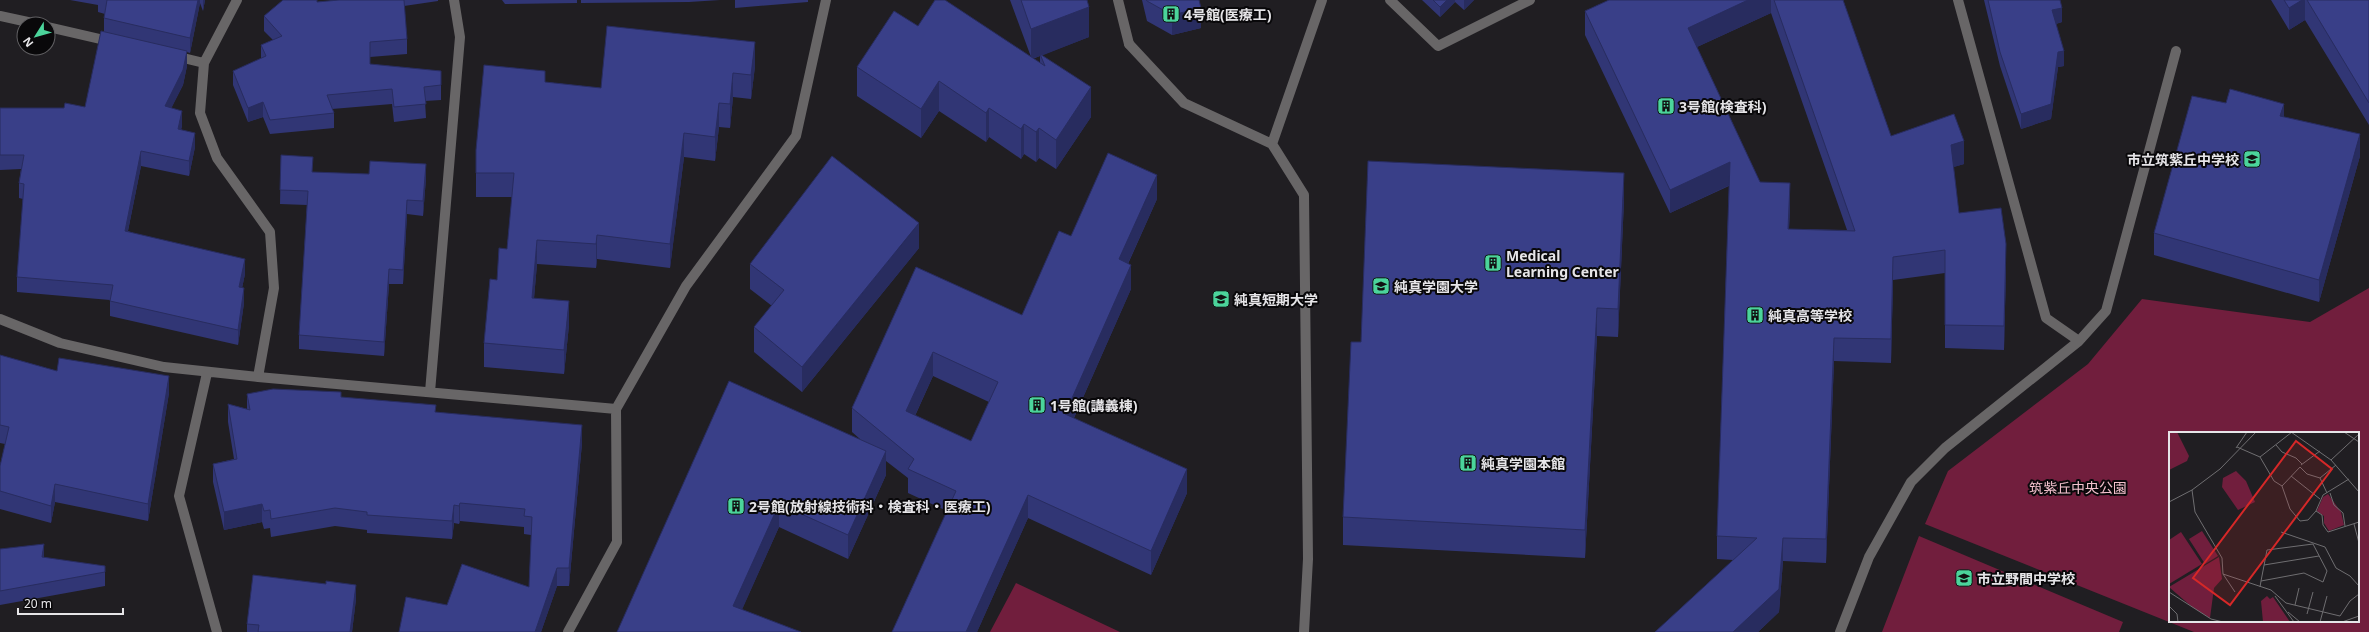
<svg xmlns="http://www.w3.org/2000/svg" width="2369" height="632" viewBox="0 0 2369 632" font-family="'Noto Sans','Noto Sans JP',sans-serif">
<rect width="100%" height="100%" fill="#201e22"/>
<path fill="#711e3d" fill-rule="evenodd" d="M 2369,288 L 2369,632 L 2194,632 L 1925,524 L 1948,471 L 2088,364 L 2142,299 L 2310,322 ZM 2170,433 L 2358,433 L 2358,621 L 2170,621 Z
M 1919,536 L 2123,622 L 2119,632 L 1882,632 Z
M 1016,583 L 1120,632 L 990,632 Z"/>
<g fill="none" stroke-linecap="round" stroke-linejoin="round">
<path stroke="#686667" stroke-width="10" d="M 1129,44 L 1184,103 L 1272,144
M 1304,632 L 1308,559 L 1304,195 L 1272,144 L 1322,0"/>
<path stroke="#686667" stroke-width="10" d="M 237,0 L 204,63 L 200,113 L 217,158 L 270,232 L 274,288 L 258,377 L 616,409
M 1118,0 L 1129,44
M 1390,0 L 1438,46 L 1530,0
M 0,16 L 37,24
M 48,27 L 113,42
M 175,56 L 204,63
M 0,319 L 60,343 L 164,367 L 258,377
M 2079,341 L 2106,311 L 2176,51
M 207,373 L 179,496 L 217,632
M 430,392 L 460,37 L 454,0
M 568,632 L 617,542 L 616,409 L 686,286 L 796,136 L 826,0
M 1840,632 L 1869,557 L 1911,482 L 1945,448 L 2079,341 L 2046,318 L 1958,0"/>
</g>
<path fill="#313675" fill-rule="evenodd" d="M 70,0 L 205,0 L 203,11 L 200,3 L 190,53 L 187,52 L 187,66 L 183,85 L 171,108 L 182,126 L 181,129 L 195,147 L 189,176 L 141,166 L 128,231 L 245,274 L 242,288 L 244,303 L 238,345 L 110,316 L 110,300 L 17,292 L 17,277 L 23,199 L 19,198 L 19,183 L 21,169 L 0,170 L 0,108 L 64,108 L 85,107 L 104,32 L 104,18 L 105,14 L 98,12 L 98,5 Z
M 339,0 L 438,0 L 438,1 L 404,6 L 407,39 L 407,54 L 370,57 L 370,64 L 441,71 L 441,100 L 425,101 L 426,118 L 394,122 L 392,104 L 332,109 L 334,113 L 334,128 L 270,134 L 263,117 L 248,122 L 233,85 L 233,71 L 261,59 L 261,45 L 273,40 L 264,31 L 264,16 L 317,2 Z
M 502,0 L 577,0 L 577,3 L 505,4 Z
M 581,0 L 720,0 L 689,2 L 581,3 Z
M 735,0 L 808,0 L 808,2 L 735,8 Z
M 1010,0 L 1087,0 L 1089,37 L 1042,55 L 1091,117 L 1056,169 L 1039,158 L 1036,162 L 1024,154 L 1021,159 L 989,137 L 986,142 L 939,111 L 921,138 L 857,96 L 857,67 L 1031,57 ZM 1040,56 L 1040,63 L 1033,58 L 1035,58 Z
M 1142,0 L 1199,0 L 1201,28 L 1172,35 L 1147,21 Z
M 1422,0 L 1474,0 L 1464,10 L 1455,2 L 1440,17 Z
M 1609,0 L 1843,0 L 1891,136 L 1964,164 L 1953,167 L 1959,213 L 2006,267 L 2004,350 L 1945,348 L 1945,273 L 1893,280 L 1891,363 L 1834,361 L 1826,563 L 1783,561 L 1779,612 L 1758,632 L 1655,632 L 1733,560 L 1717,559 L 1717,536 L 1729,186 L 1670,213 L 1585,35 L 1585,11 ZM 1771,13 L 1847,230 L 1789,229 L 1790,206 L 1760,182 L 1697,47 Z
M 1984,0 L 2060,0 L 2062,22 L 2056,24 L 2064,66 L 2058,67 L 2051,119 L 2021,129 L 2000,66 Z
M 2271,0 L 2369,0 L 2369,125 L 2305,20 L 2289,30 Z
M 755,66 L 751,99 L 733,97 L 730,128 L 719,127 L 715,161 L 684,157 L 670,268 L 597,259 L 596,268 L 537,264 L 534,298 L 569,325 L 564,374 L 484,367 L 484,343 L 497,280 L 507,249 L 512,197 L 476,197 L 476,150 L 545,82 L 601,88 Z
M 2284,117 L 2360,156 L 2319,302 L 2154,255 L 2154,233 Z
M 281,155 L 313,172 L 426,178 L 423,216 L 407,214 L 403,284 L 389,284 L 384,356 L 299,349 L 299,335 L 307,205 L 280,204 Z
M 1157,199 L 1128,264 L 1131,289 L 1074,418 L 1187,493 L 1151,575 L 1028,518 L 977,632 L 892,632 L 947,511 L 908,493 L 908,478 L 886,461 L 886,475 L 848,559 L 779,527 L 742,609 L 617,632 L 860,439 L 852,432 L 852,408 L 916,267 L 1022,315 L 1071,236 ZM 933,376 L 989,402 L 971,441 L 915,416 Z
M 1624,200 L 1618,337 L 1597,336 L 1585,558 L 1343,545 L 1343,517 Z
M 919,248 L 802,392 L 754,352 L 754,327 L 772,306 L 750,289 L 750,264 Z
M 0,355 L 57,371 L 169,393 L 148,521 L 55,502 L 51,523 L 0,509 L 0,466 L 5,444 L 0,443 Z
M 247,394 L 341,397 L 436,412 L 582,443 L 569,586 L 557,586 L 541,632 L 399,632 L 447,605 L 529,587 L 531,535 L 524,534 L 524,527 L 460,521 L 459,524 L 454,523 L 452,539 L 367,533 L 367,530 L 335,526 L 271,537 L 270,528 L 264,529 L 262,522 L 224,530 L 213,482 L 213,464 L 234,459 L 228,422 L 228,404 L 247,409 Z
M 0,549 L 44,558 L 105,566 L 105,586 L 0,605 Z
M 356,599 L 352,632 L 247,632 L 247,624 Z"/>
<path fill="#282c5f" d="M 198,0 L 200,0 L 200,3 L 190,53 L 190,38 Z
M 203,0 L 205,0 L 203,11 Z
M 1447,0 L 1455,0 L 1455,2 L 1440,17 L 1440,7 Z
M 1464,0 L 1474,0 L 1464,10 Z
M 1748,0 L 1771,0 L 1771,13 L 1688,51 L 1688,28 Z
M 2302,0 L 2305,0 L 2305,20 L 2289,30 L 2289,8 Z
M 1089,7 L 1089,37 L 1041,56 L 1040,54 L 1040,56 L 1031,59 L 1031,29 Z
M 1201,8 L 1201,28 L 1172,35 L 1172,15 Z
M 2062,8 L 2062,22 L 2052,25 L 2052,10 Z
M 755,42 L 755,66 L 751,99 L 751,75 Z
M 187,51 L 187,66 L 183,85 L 165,121 L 165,106 Z
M 2064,51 L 2064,66 L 2058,67 L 2051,119 L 2021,129 L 2021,114 L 2058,52 Z
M 733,73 L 733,97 L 730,128 L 730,104 Z
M 939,81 L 939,111 L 921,138 L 921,109 Z
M 1091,87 L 1091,117 L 1056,169 L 1056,140 Z
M 263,102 L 263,117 L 248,122 L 248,108 Z
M 719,103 L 719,127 L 715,161 L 715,137 Z
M 2284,104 L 2284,126 L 2280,116 Z
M 989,108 L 989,137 L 986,142 L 986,113 Z
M 182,111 L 182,126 L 178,144 L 178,129 Z
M 1024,124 L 1024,154 L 1021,159 L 1021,129 Z
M 1039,128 L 1039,158 L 1036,162 L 1036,132 Z
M 195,133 L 195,147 L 189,176 L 189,161 Z
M 684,133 L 684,157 L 670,268 L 670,244 Z
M 2360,134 L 2360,156 L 2319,302 L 2319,280 Z
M 1964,141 L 1964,164 L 1951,168 L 1951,145 Z
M 141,151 L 141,166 L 125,245 L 125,231 Z
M 1730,162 L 1730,185 L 1670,213 L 1670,190 Z
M 426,164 L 426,178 L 423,216 L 423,201 Z
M 1624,173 L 1624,200 L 1618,337 L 1618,309 Z
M 1157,175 L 1157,199 L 1119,283 L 1119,259 Z
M 1790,183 L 1790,206 L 1788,252 L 1788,229 Z
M 407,200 L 407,214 L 403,284 L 403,270 Z
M 919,223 L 919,248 L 802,392 L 802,367 Z
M 597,235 L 597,259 L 596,268 L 596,244 Z
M 537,240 L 537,264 L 532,322 L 532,298 Z
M 2006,244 L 2006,267 L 2004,350 L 2004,326 Z
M 1893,257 L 1893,280 L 1891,363 L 1891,339 Z
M 245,259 L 245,274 L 239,302 L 239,287 Z
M 1131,265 L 1131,289 L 1065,438 L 1065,414 Z
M 389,269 L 389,284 L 384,356 L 384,342 Z
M 244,288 L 244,303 L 238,345 L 238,330 Z
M 569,301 L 569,325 L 564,374 L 564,350 Z
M 1597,308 L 1597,336 L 1585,558 L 1585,530 Z
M 1834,338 L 1834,361 L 1826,563 L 1826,539 Z
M 933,352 L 933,376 L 906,435 L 906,411 Z
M 169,376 L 169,393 L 148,521 L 148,504 Z
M 582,425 L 582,443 L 569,586 L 569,568 Z
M 886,451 L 886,475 L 848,559 L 848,535 Z
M 1187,469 L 1187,493 L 1151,575 L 1151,551 Z
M 55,484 L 55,502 L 51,523 L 51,506 Z
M 1028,495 L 1028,518 L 977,632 L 966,632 Z
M 460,503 L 460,521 L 459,524 L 459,506 Z
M 262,504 L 262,522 L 224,530 L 224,512 Z
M 779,504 L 779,527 L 733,630 L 733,606 Z
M 454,505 L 454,523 L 452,539 L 452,521 Z
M 1783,538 L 1783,561 L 1779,612 L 1758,632 L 1733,632 Z
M 44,544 L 44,558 L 42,557 Z
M 557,568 L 557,586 L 541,632 L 535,632 Z
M 356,585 L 356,599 L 352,632 L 350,632 Z"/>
<path fill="#393f88" stroke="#282c5f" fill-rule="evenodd" d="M 107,0 L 198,0 L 190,38 L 104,18 Z
M 283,0 L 317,0 L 317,2 L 339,0 L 404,0 L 407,39 L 370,42 L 370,64 L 441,71 L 441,85 L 424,87 L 426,104 L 394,107 L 392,89 L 327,95 L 334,113 L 270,120 L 263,102 L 248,108 L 233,71 L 266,56 L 261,45 L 282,36 L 264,16 Z
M 935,0 L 945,0 L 1045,66 L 1040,54 L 1091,87 L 1056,140 L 1039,128 L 1036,132 L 1024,124 L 1021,129 L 989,108 L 986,113 L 939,81 L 921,109 L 857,67 L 894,11 L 918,26 Z
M 1021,0 L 1087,0 L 1089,7 L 1031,29 Z
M 1146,0 L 1199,0 L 1201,8 L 1172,15 L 1147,1 Z
M 1433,0 L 1447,0 L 1440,7 Z
M 1609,0 L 1748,0 L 1688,28 L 1760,182 L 1790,183 L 1788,229 L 1855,231 L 1774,0 L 1843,0 L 1891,136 L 1954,114 L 1964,141 L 1951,145 L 1959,213 L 2001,208 L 2006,244 L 2004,326 L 1945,325 L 1945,250 L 1893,257 L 1891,339 L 1834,338 L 1826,539 L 1783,538 L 1779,589 L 1733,632 L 1655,632 L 1757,538 L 1717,536 L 1730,162 L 1670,190 L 1585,11 Z
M 1988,0 L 2060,0 L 2062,8 L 2052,10 L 2064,51 L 2058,52 L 2051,104 L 2021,114 L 2000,52 Z
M 2284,0 L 2302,0 L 2289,8 Z
M 2307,0 L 2369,0 L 2369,103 Z
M 607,26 L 755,42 L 751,75 L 733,73 L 730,104 L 719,103 L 715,137 L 684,133 L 670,244 L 597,235 L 596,244 L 537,240 L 532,298 L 569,301 L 564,350 L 484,343 L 490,279 L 497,280 L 499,248 L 507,249 L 514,173 L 476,173 L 476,150 L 484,65 L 545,71 L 545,82 L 601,88 Z
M 101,31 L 187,51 L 183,70 L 165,106 L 182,111 L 178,129 L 195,133 L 189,161 L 141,151 L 125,231 L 245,259 L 239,287 L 244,288 L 238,330 L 110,301 L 113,285 L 17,277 L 24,184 L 19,183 L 24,155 L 0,155 L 0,108 L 64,108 L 65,103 L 85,107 Z
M 2230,89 L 2284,104 L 2280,116 L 2360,134 L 2319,280 L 2154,233 L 2192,96 L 2226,103 Z
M 1108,153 L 1157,175 L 1119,259 L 1131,265 L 1065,414 L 1187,469 L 1151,551 L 1028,495 L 966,632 L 892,632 L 956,491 L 908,469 L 914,459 L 852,408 L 916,267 L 1022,315 L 1059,231 L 1071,236 ZM 933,352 L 998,382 L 971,441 L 906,411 Z
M 281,155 L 313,157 L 312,172 L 369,174 L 370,161 L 426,164 L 423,201 L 407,200 L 403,270 L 389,269 L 384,342 L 299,335 L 308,191 L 280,190 Z
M 832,156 L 919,223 L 802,367 L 754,327 L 784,290 L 750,264 Z
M 1368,161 L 1624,173 L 1618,309 L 1597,308 L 1585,530 L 1343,517 L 1351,342 L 1361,342 Z
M 0,355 L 57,371 L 59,358 L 169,376 L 148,504 L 55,484 L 51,506 L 0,491 L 0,466 L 9,427 L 0,425 Z
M 729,381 L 886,451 L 848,535 L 779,504 L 733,606 L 801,632 L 617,632 Z
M 273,389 L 341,392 L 341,397 L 436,405 L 435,412 L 582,425 L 569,568 L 557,568 L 535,632 L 399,632 L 406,597 L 447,605 L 462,564 L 529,587 L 532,517 L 524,516 L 525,509 L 460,503 L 459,506 L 454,505 L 452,521 L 367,515 L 367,512 L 335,508 L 271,519 L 270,510 L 264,511 L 262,504 L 224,512 L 213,464 L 237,459 L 228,404 L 250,410 L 247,394 Z
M 44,544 L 42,557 L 105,566 L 105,572 L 0,591 L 0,549 Z
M 253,575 L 326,584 L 326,581 L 356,585 L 350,632 L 258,632 L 259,625 L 247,624 Z"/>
<defs>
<symbol id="building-square" viewBox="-11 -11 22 22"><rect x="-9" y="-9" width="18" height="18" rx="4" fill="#4bd49b" stroke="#09080a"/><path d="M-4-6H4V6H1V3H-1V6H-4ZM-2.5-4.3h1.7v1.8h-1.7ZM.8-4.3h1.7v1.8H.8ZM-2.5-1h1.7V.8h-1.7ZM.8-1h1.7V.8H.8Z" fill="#111"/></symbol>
<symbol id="school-square" viewBox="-11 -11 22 22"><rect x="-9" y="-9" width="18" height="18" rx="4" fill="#4bd49b" stroke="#09080a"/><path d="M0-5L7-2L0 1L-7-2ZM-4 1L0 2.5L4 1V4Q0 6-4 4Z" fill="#111"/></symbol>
<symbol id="university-square" viewBox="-11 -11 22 22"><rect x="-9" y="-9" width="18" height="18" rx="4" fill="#4bd49b" stroke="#09080a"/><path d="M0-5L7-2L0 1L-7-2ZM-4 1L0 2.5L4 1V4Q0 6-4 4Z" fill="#111"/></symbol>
</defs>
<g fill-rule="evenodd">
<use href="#building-square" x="1161" y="4" width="20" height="20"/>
<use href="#building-square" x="1656" y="96" width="20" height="20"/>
<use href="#school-square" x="2242" y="149" width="20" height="20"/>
<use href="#building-square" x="1483" y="253" width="20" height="20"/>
<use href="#university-square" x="1371" y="276" width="20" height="20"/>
<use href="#university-square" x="1211" y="289" width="20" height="20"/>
<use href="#building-square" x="1745" y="305" width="20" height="20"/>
<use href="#building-square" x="1027" y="395" width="20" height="20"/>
<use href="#building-square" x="1458" y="453" width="20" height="20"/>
<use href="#building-square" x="726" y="496" width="20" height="20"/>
<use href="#school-square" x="1954" y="568" width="20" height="20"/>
</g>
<g text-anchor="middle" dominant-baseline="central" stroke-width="4" stroke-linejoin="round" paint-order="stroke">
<g font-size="14" font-weight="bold" fill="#e6e5e8" stroke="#09080a" text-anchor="start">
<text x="1184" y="14">4号館(医療工)</text>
<text x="1679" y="106">3号館(検査科)</text>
<text x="2239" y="159" text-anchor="end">市立筑紫丘中学校</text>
<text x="1506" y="255">Medical<tspan x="1506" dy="16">Learning Center</tspan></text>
<text x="1394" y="286">純真学園大学</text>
<text x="1234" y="299">純真短期大学</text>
<text x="1768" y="315">純真高等学校</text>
<text x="1050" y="405">1号館(講義棟)</text>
<text x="1481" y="463">純真学園本館</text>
<text x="749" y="506">2号館(放射線技術科・検査科・医療工)</text>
<text x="1977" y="578">市立野間中学校</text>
</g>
<g font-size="14" fill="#f3c1cd" stroke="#09080a">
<text x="2078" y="487">筑紫丘中央公園</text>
</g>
</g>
<g transform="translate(2169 432)">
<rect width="190" height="190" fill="#201e22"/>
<path d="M 0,0 L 8,0 L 20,24 L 18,29 L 0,38 ZM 67,39 L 77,49 L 86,70 L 69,78 L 53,55 L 54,46 ZM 159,62 L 172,80 L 175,93 L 160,99 L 155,91 L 155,84 L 148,79 L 154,65 ZM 33,99 L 49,124 L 36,132 L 20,107 ZM 12,100 L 33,132 L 0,152 L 0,108 ZM 50,125 L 53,147 L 45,156 L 41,186 L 23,175 L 0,155 ZM 98,164 L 101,167 L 104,165 L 121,190 L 94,190 L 92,169 Z" fill="#711e3d"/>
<path fill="none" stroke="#6f6e71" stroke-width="1" d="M 122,0 L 162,28 L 190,60M 175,0 L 190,10M 107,13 L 113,20 L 127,26 L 133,32M 68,15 L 91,25 L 105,49 L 113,54 L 121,77 L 131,89 L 139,88 L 147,79 L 153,83 L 154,93 L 159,100 L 190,90M 67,16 L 78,0M 91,25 L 123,0M 162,28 L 190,2M 132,33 L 151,19M 122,44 L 151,67M 151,46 L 167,33M 113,54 L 131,35 L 138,42 L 151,46 L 158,61M 23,58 L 26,80 L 53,126 L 54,142 L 102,158 L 117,171 L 171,184 L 181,169 L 190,162M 161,61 L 165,73 L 174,81 L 176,94M 0,70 L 23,58 L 51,37 L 87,0M 147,79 L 154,63 L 180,47M 185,92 L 190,111M 112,100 L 156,115 L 167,136 L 181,144 L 190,154M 95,133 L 150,124M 54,142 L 66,160M 91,155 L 92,149 L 98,118 L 144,112 L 158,139 L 154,150 L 135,141 L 92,149M 0,160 L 42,187 L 54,190M 106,164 L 125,190M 126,173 L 130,156M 0,174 L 8,182 L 9,190M 119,180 L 131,190M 138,182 L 144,160M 151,190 L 158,164M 173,190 L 190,184"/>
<path fill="#d62828" fill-opacity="0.15" stroke="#d62828" stroke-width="2" d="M 127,9 L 163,37 L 61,173 L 24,146 Z"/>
<rect width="190" height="190" fill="none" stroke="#e6e5e8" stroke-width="2"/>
</g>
<g transform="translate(36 36) rotate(233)"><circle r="19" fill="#09080a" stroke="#616063"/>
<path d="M0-3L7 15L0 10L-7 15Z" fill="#4bd49b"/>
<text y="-6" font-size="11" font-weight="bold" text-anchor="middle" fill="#e6e5e8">N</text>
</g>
<path d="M18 608v6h105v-6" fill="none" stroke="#e6e5e8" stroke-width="2"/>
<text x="24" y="608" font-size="12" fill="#e6e5e8" stroke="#09080a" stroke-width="3" paint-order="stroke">20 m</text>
</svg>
